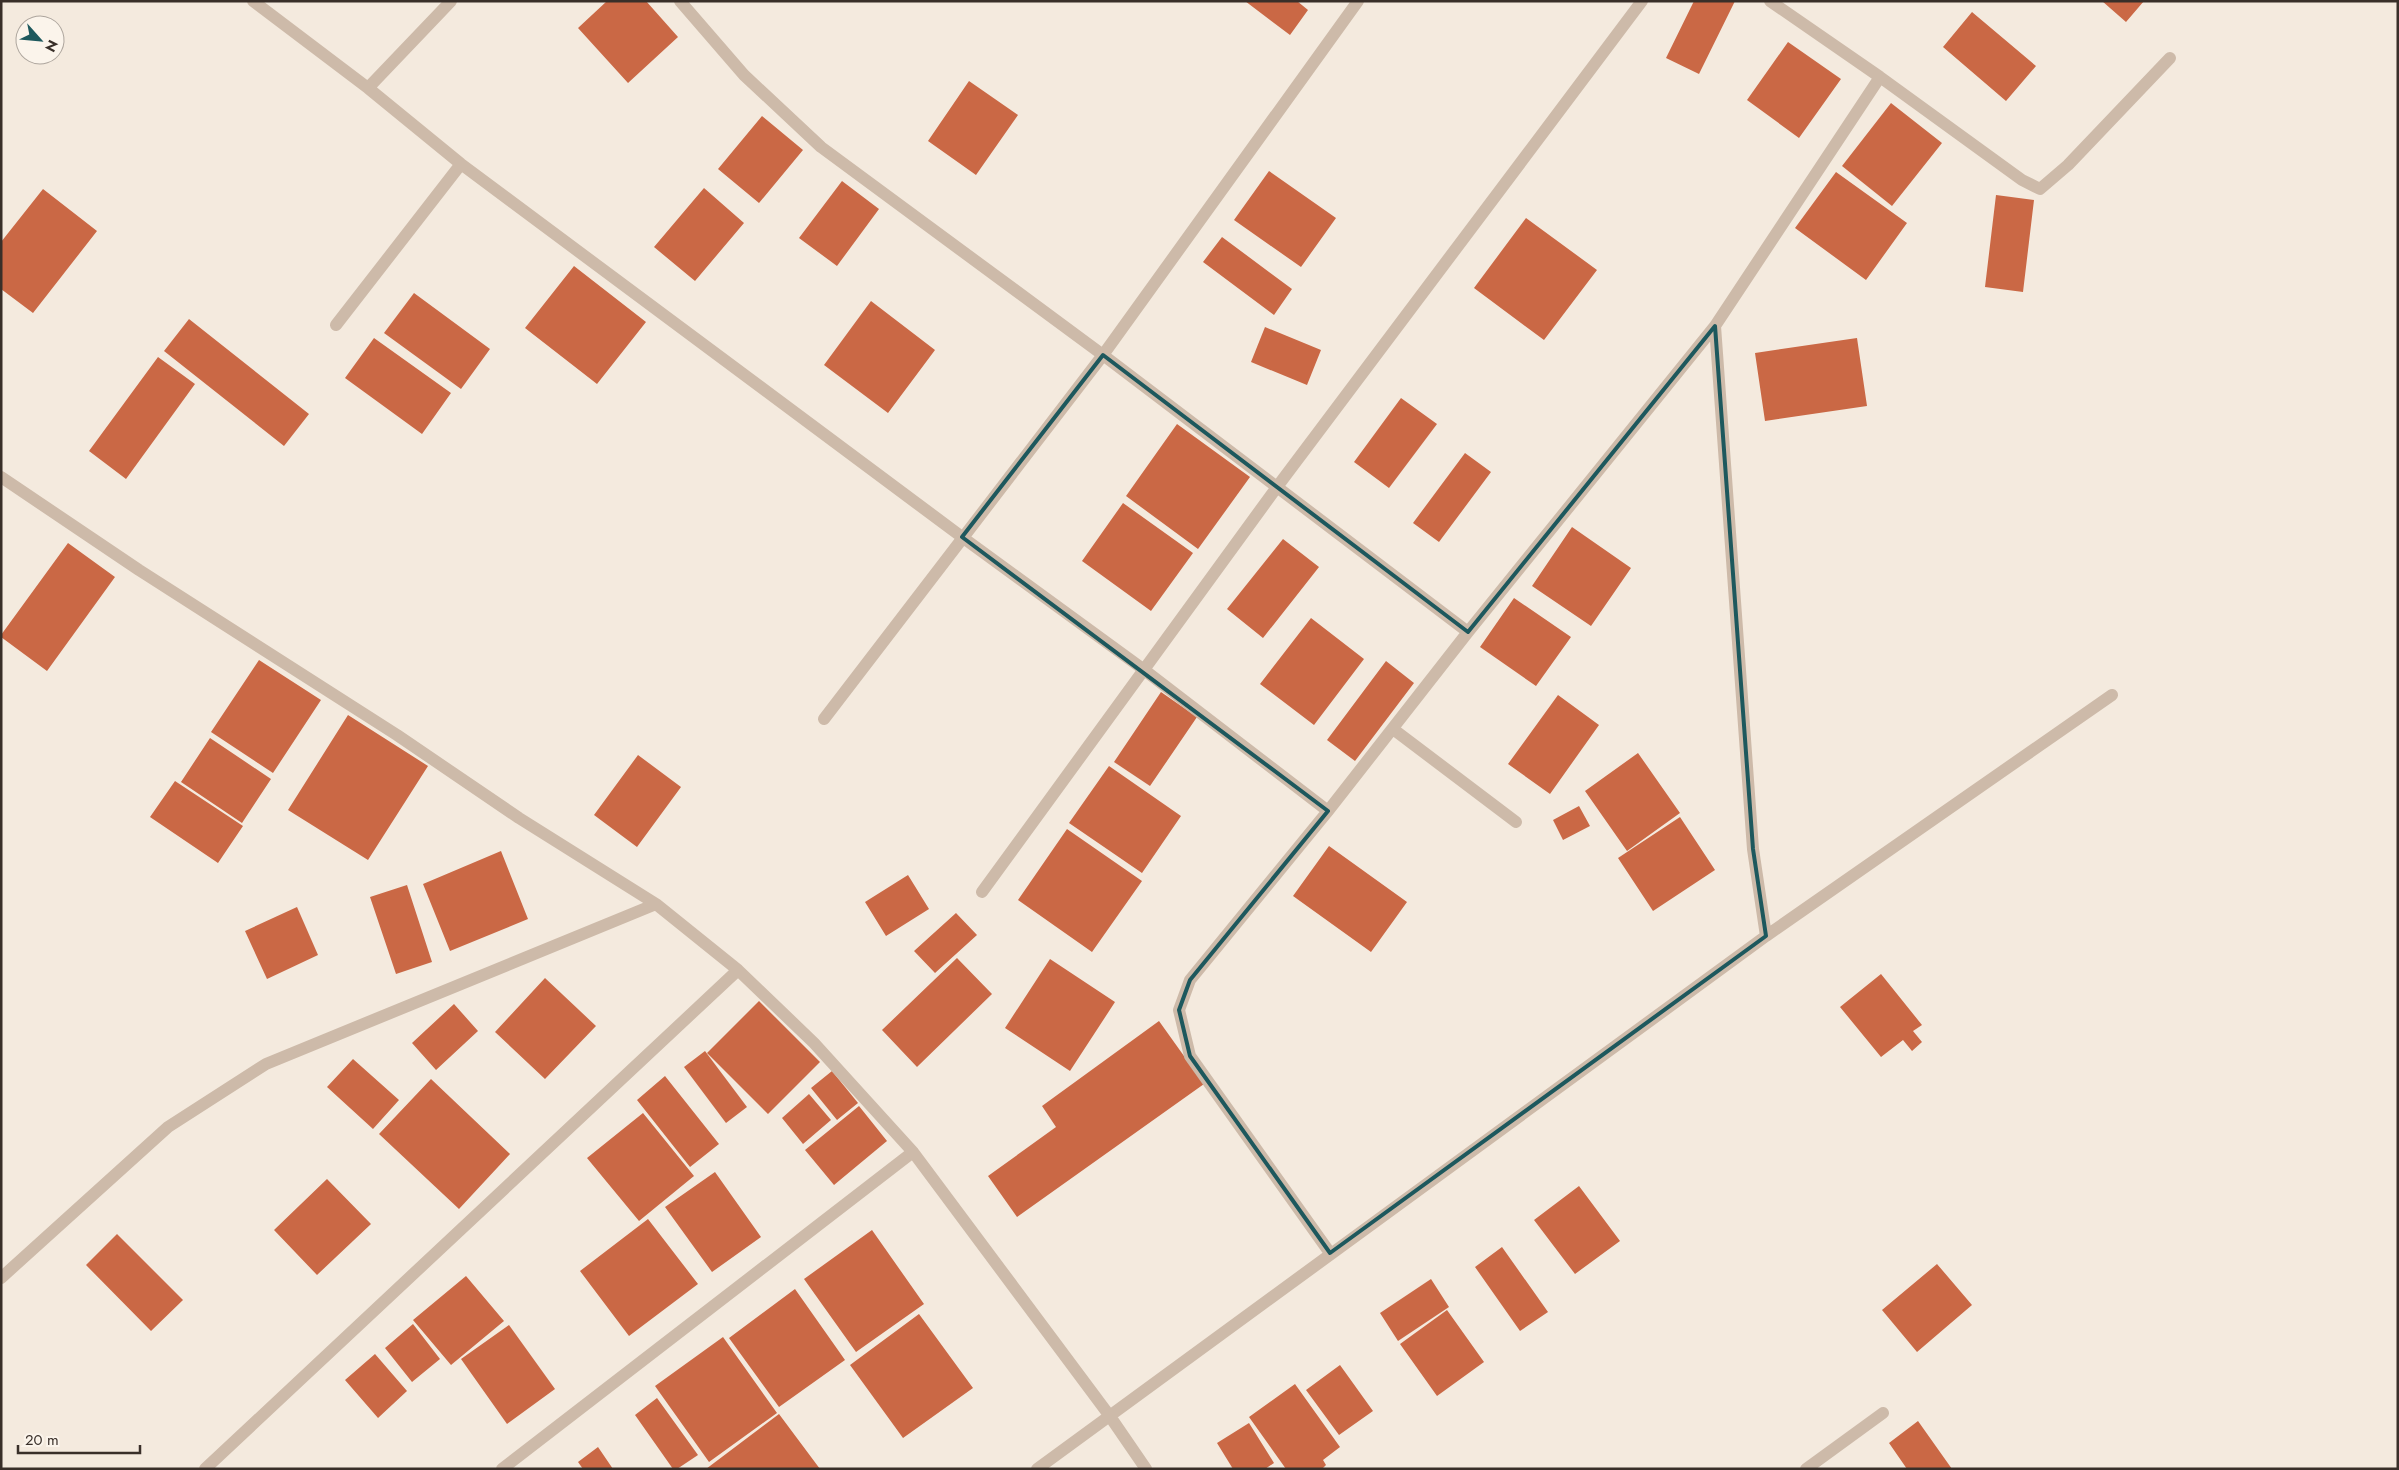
<svg xmlns="http://www.w3.org/2000/svg" width="2399" height="1470" viewBox="0 0 2399 1470" font-family="Jost,sans-serif">
<rect width="100%" height="100%" fill="#f4eade"/>
<path fill="#ca6845" d="M 607,1 L 646,1 L 678,37 L 628,83 L 578,28 Z
M 1245,1 L 1297,1 L 1308,10 L 1290,35 Z
M 1694,1 L 1735,1 L 1699,74 L 1666,58 Z
M 2102,1 L 2144,1 L 2126,22 Z
M 1972,12 L 2036,66 L 2006,101 L 1943,47 Z
M 1788,42 L 1841,79 L 1799,138 L 1747,100 Z
M 969,81 L 1018,115 L 976,175 L 928,141 Z
M 1891,103 L 1942,143 L 1892,206 L 1842,166 Z
M 762,116 L 803,150 L 759,203 L 718,169 Z
M 1269,171 L 1336,218 L 1301,267 L 1234,220 Z
M 1836,172 L 1907,223 L 1866,280 L 1795,228 Z
M 842,181 L 879,209 L 837,266 L 799,238 Z
M 704,188 L 744,223 L 695,281 L 654,247 Z
M 43,189 L 97,231 L 33,313 L 1,289 L 1,242 Z
M 1996,195 L 2034,200 L 2023,292 L 1985,287 Z
M 1526,218 L 1597,270 L 1544,340 L 1474,288 Z
M 1222,237 L 1292,289 L 1274,315 L 1203,262 Z
M 574,266 L 646,322 L 597,384 L 525,328 Z
M 414,293 L 490,349 L 461,389 L 384,333 Z
M 871,301 L 935,350 L 888,413 L 824,365 Z
M 189,319 L 309,414 L 284,446 L 164,351 Z
M 1265,327 L 1321,350 L 1307,385 L 1251,362 Z
M 374,338 L 451,393 L 422,434 L 345,378 Z
M 1857,338 L 1867,406 L 1765,421 L 1755,353 Z
M 158,357 L 195,384 L 126,479 L 89,451 Z
M 1401,398 L 1437,424 L 1389,488 L 1354,462 Z
M 1177,424 L 1250,477 L 1198,549 L 1126,496 Z
M 1465,453 L 1491,472 L 1439,542 L 1413,523 Z
M 1123,503 L 1193,553 L 1151,611 L 1082,561 Z
M 1572,527 L 1631,568 L 1591,626 L 1532,586 Z
M 1283,539 L 1319,567 L 1263,638 L 1227,609 Z
M 68,543 L 115,577 L 47,671 L 1,637 L 1,635 Z
M 1514,598 L 1571,637 L 1536,686 L 1480,647 Z
M 1311,618 L 1364,659 L 1314,725 L 1260,684 Z
M 259,660 L 321,700 L 273,773 L 211,732 Z
M 1386,661 L 1414,683 L 1355,761 L 1327,740 Z
M 1161,692 L 1197,717 L 1150,786 L 1114,762 Z
M 1558,695 L 1599,725 L 1550,794 L 1508,764 Z
M 348,715 L 428,766 L 368,860 L 288,810 Z
M 210,738 L 271,779 L 242,823 L 181,782 Z
M 1638,753 L 1680,813 L 1627,851 L 1585,791 Z
M 638,755 L 681,787 L 637,847 L 594,815 Z
M 1109,766 L 1181,816 L 1142,873 L 1069,823 Z
M 175,781 L 243,826 L 218,863 L 150,817 Z
M 1579,806 L 1590,826 L 1563,840 L 1553,820 Z
M 1680,817 L 1715,870 L 1653,911 L 1618,858 Z
M 1067,829 L 1142,881 L 1092,952 L 1018,900 Z
M 1329,846 L 1407,902 L 1371,952 L 1293,896 Z
M 501,851 L 528,919 L 450,951 L 423,884 Z
M 908,875 L 929,909 L 886,936 L 865,902 Z
M 407,885 L 432,962 L 396,974 L 370,897 Z
M 297,907 L 318,955 L 267,979 L 245,931 Z
M 956,913 L 977,935 L 935,973 L 914,951 Z
M 957,958 L 992,994 L 917,1067 L 882,1030 Z
M 1050,959 L 1115,1002 L 1070,1071 L 1005,1028 Z
M 1881,974 L 1922,1025 L 1913,1031 L 1922,1042 L 1912,1051 L 1903,1040 L 1881,1057 L 1840,1007 Z
M 545,978 L 596,1026 L 545,1079 L 495,1032 Z
M 759,1001 L 820,1062 L 768,1114 L 707,1053 Z
M 454,1004 L 478,1031 L 436,1070 L 412,1043 Z
M 1159,1021 L 1204,1084 L 1017,1217 L 988,1176 L 1056,1127 L 1042,1106 Z
M 705,1051 L 747,1107 L 726,1123 L 684,1067 Z
M 353,1059 L 399,1100 L 373,1129 L 327,1087 Z
M 832,1071 L 858,1103 L 837,1120 L 811,1088 Z
M 665,1076 L 719,1144 L 690,1167 L 637,1100 Z
M 431,1079 L 510,1154 L 459,1209 L 379,1134 Z
M 809,1094 L 831,1120 L 803,1144 L 782,1118 Z
M 859,1106 L 887,1141 L 834,1185 L 805,1150 Z
M 643,1113 L 694,1176 L 639,1221 L 587,1158 Z
M 715,1172 L 761,1237 L 712,1272 L 665,1207 Z
M 327,1179 L 371,1224 L 317,1275 L 274,1230 Z
M 1579,1186 L 1620,1241 L 1575,1274 L 1534,1220 Z
M 648,1219 L 698,1284 L 629,1336 L 580,1271 Z
M 872,1230 L 924,1304 L 856,1352 L 804,1279 Z
M 117,1234 L 183,1300 L 151,1331 L 86,1265 Z
M 1502,1247 L 1548,1312 L 1520,1331 L 1475,1267 Z
M 1937,1264 L 1972,1305 L 1917,1352 L 1882,1310 Z
M 466,1276 L 504,1321 L 451,1365 L 413,1320 Z
M 1431,1279 L 1449,1307 L 1398,1341 L 1380,1313 Z
M 795,1289 L 845,1360 L 779,1407 L 729,1338 Z
M 1447,1310 L 1484,1362 L 1437,1396 L 1400,1344 Z
M 919,1314 L 973,1388 L 903,1438 L 850,1365 Z
M 413,1324 L 440,1359 L 412,1382 L 385,1348 Z
M 509,1325 L 555,1389 L 507,1424 L 461,1359 Z
M 723,1337 L 777,1413 L 709,1462 L 655,1386 Z
M 375,1354 L 407,1391 L 378,1418 L 345,1380 Z
M 1340,1365 L 1373,1411 L 1339,1435 L 1306,1390 Z
M 1295,1384 L 1340,1447 L 1323,1460 L 1326,1465 L 1322,1469 L 1286,1469 L 1249,1417 Z
M 657,1398 L 698,1455 L 677,1469 L 673,1469 L 635,1415 Z
M 779,1414 L 820,1469 L 706,1469 Z
M 1918,1421 L 1952,1469 L 1907,1469 L 1889,1443 Z
M 1249,1423 L 1274,1463 L 1265,1469 L 1233,1469 L 1217,1443 Z
M 598,1447 L 613,1469 L 583,1469 L 578,1462 Z"/>
<g fill="none" stroke-linecap="round" stroke-linejoin="round">
<path stroke="#cdbaa9" stroke-width="12" d="M 253,1 L 368,88 L 461,164 L 962,537 L 1143,669 L 1328,811
M 680,1 L 744,75 L 821,147 L 1103,355 L 1468,632
M 1770,1 L 1880,77 L 2022,180 L 2040,189 L 2068,165 L 2170,58
M 368,88 L 451,1
M 336,325 L 461,164
M 1715,326 L 1753,849 L 1766,936
M 1,477 L 139,570 L 397,735 L 519,818 L 656,904 L 738,970 L 814,1043 L 913,1152 L 1109,1415 L 1146,1469
M 824,719 L 1103,355 L 1358,1
M 1393,729 L 1516,822
M 982,892 L 1277,487 L 1642,1
M 1330,1253 L 1190,1056 L 1179,1010 L 1190,980 L 1328,811 L 1468,632 L 1715,326 L 1880,77
M 1,1278 L 168,1127 L 266,1064 L 656,904
M 205,1469 L 738,970
M 502,1469 L 913,1152
M 1037,1469 L 1766,936 L 2112,695
M 1806,1469 L 1883,1413"/>
</g>
<path fill="none" stroke="#1d585d" stroke-width="4" stroke-linejoin="round" d="M 1715,326 L 1753,849 L 1766,936 L 1330,1253 L 1190,1056 L 1179,1010 L 1190,980 L 1328,811 L 962,537 L 1103,355 L 1468,632 Z"/>
<rect width="2399" height="1470" fill="none" stroke="#392f29" stroke-width="5"/>
<g transform="translate(40 40) rotate(117)"><circle r="24" fill="#fbf4eb" stroke="#ada59d"/>
<path d="M0-4L9 19L0 12L-9 19Z" fill="#1d585d"/>
<text y="-8" font-size="14" font-weight="bold" text-anchor="middle" fill="#392f29">N</text>
</g>
<path d="M18 1445v8h122v-8" fill="none" stroke="#392f29" stroke-width="2.5"/>
<text x="25" y="1445" font-size="15" fill="#392f29" stroke="#fbf4eb" stroke-width="4" paint-order="stroke">20 m</text>
</svg>
